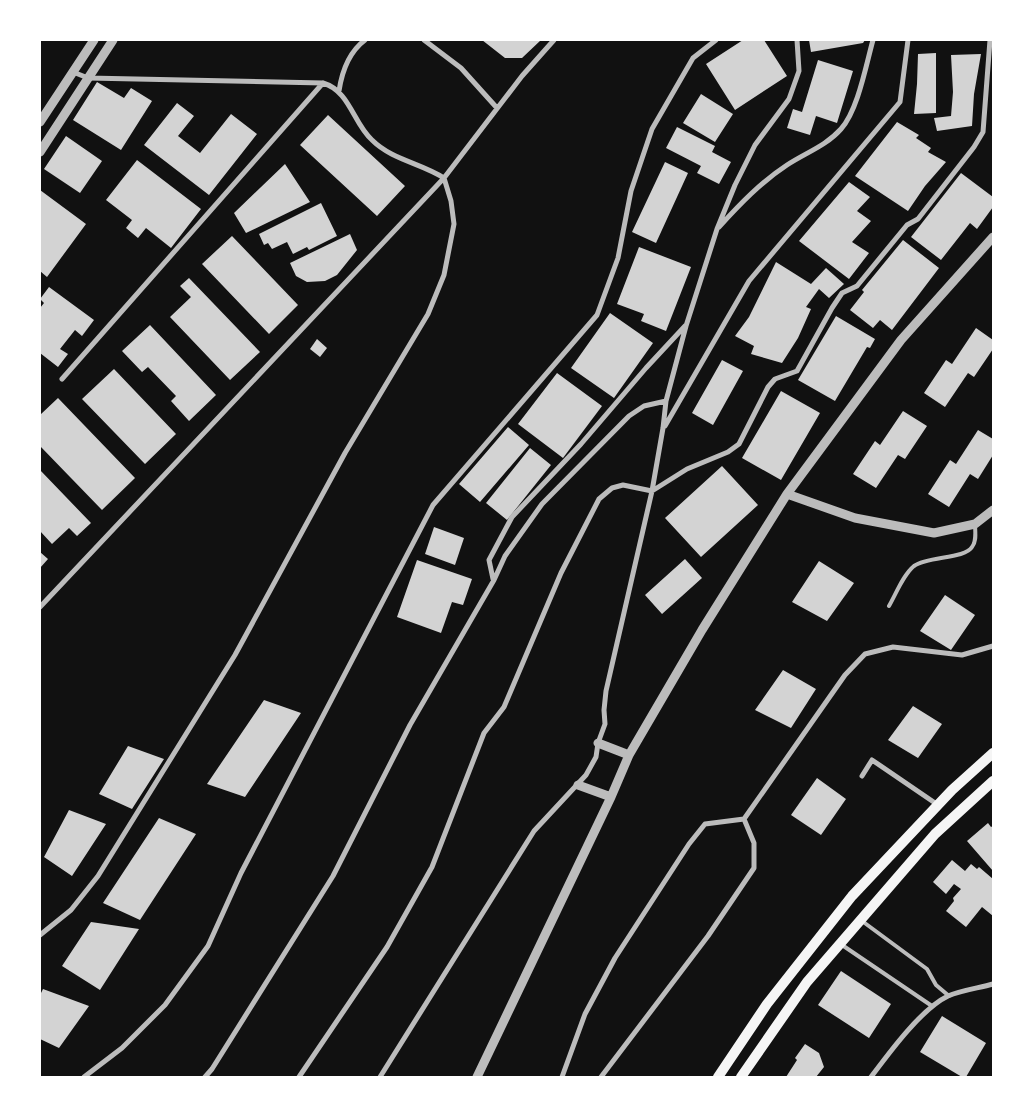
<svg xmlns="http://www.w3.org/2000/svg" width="1033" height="1117" viewBox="0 0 1033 1117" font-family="'Space Grotesk',sans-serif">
<rect width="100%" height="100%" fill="#111"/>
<path fill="#d3d3d3" d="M 482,40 L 541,40 L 522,58 L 505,58 Z
M 743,40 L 764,40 L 787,76 L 735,110 L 706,64 Z
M 809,40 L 865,40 L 863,43 L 811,52 Z
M 936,53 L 936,113 L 914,114 L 917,84 L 918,54 Z
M 981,54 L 974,94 L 972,126 L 937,131 L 934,118 L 951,116 L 953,92 L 951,55 Z
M 818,60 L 853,71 L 837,123 L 816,116 L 810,135 L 787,128 L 793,109 L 802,112 Z
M 97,82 L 124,98 L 131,88 L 152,101 L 121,150 L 73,120 Z
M 701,94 L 733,114 L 715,142 L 683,123 Z
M 177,103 L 194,116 L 178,136 L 200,153 L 231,114 L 257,134 L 209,195 L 144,145 Z
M 328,115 L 405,186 L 377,216 L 300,145 Z
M 897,122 L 919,135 L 916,138 L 931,148 L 928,152 L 946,162 L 925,186 L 908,211 L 855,176 Z
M 677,127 L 715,146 L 712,152 L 731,162 L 719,184 L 697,173 L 701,166 L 666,148 Z
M 66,136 L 102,161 L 80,193 L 44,169 Z
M 137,160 L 201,209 L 171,248 L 146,228 L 138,238 L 126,228 L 132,220 L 106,200 Z
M 665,162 L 688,173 L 656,243 L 632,232 Z
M 285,164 L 310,202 L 246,233 L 234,213 Z
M 961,173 L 993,197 L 993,207 L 977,229 L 970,223 L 941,260 L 911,237 Z
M 849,182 L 870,197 L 857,211 L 871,221 L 852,242 L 869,253 L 849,279 L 799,241 Z
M 40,190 L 86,224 L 47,277 L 40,271 Z
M 321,203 L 337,236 L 309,250 L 307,247 L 293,254 L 287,242 L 272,249 L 268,243 L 264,245 L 259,234 Z
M 350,234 L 357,250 L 337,275 L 325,281 L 307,282 L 296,276 L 290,263 Z
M 232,236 L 298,305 L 269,334 L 202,264 Z
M 903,240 L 939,268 L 892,330 L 880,320 L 873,328 L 850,310 L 864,292 L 862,290 Z
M 639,247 L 691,267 L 666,331 L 641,321 L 644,314 L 617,304 Z
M 776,262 L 811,284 L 826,268 L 844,284 L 829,298 L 819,289 L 806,307 L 811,309 L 798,338 L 782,363 L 751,354 L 754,346 L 735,336 L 749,317 Z
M 189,278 L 260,352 L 230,380 L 170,317 L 191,297 L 180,286 Z
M 49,287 L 94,320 L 82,336 L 75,330 L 60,349 L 68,354 L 58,367 L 40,353 L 40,308 L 44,303 L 40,299 Z
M 610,313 L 653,343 L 614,398 L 571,368 Z
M 836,316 L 875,339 L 870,348 L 867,347 L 835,401 L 798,380 Z
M 150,325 L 216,395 L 189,421 L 171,401 L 176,396 L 148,367 L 142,372 L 122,351 Z
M 976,328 L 993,340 L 993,349 L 974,377 L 968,373 L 945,407 L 924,393 L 946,360 L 952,364 Z
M 317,339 L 327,348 L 320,357 L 310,349 Z
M 722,360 L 743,371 L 713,425 L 692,413 Z
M 114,369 L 176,434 L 145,464 L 82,399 Z
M 557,373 L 602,406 L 563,458 L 518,424 Z
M 781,391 L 820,413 L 781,480 L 742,458 Z
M 58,398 L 135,478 L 102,510 L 40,446 L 40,415 Z
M 903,411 L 927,426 L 905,459 L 898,455 L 876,488 L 853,474 L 875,441 L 880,445 Z
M 508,427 L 529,445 L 480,502 L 459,484 Z
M 978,430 L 993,439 L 993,455 L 978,479 L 970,474 L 949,507 L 928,494 L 950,460 L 956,464 Z
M 530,448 L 551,465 L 507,520 L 486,503 Z
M 722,466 L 758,505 L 701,557 L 665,518 Z
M 40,470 L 91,523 L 77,536 L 69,528 L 52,544 L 40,531 Z
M 434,527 L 464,538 L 455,565 L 425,554 Z
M 40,552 L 48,559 L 40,568 Z
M 685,559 L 702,578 L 662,614 L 645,595 Z
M 417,560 L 472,579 L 463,605 L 452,602 L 441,633 L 397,617 Z
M 819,561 L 854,583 L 827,621 L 792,602 Z
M 945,595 L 975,615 L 951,650 L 920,631 Z
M 783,670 L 816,689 L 791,728 L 755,710 Z
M 264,700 L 301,713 L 245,797 L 207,784 Z
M 913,706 L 942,724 L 918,758 L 888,740 Z
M 128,746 L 164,759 L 132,809 L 99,794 Z
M 817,778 L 846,799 L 821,835 L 791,815 Z
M 69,810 L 106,824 L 72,876 L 44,857 Z
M 159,818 L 196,834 L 140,920 L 103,903 Z
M 988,823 L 991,827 L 993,826 L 993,871 L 967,841 Z
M 952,860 L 965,871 L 971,864 L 977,869 L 979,867 L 993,879 L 993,916 L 982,907 L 966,927 L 946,911 L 954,901 L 953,898 L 961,889 L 954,884 L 946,894 L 933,882 Z
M 91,922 L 139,929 L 100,990 L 62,966 Z
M 841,971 L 891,1004 L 869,1038 L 818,1005 Z
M 43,989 L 89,1006 L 59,1048 L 40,1039 L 40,995 Z
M 942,1016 L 986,1043 L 966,1077 L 962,1077 L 920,1052 Z
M 805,1044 L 819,1053 L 824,1067 L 816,1077 L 786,1077 L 797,1060 L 795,1058 Z"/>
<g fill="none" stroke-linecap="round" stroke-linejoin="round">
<path stroke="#bcbcbc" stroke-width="4" d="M 889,606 C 896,594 903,575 914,566 C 928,556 965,559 972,547 C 977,541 975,532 975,524
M 862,921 L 927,969 L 936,985 L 949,996
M 842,945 L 932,1006"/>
<path stroke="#bcbcbc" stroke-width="5" d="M 424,40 L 461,68 L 497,108
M 339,91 C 342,71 349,52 365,40
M 719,227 C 740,204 761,182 787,165 C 805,153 826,146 841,129 C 858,110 866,65 873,40
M 62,379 L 323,83
M 665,426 L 749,281 L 900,102 L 908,40
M 493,579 L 489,560 L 512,517 L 581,444 L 646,368 L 685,326
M 40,607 L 444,178 L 522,76 L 554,40
M 862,776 L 872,760 L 938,805
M 40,935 L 71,910 L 98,876 L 235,655 L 345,453 L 428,314 L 444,275 L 454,224 L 451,201 L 444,178 C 421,163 392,160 372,140 C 353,123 350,91 323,83 L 88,78 L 73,72
M 84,1077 L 122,1048 L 165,1005 L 208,946 L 241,873 L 433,505 L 597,315 L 618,258 L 631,191 L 652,129 L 693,58 L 716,40
M 205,1077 L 212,1069 L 333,876 L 410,725 L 494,580 L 505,556 L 542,504 L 629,416 L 644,406 L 666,401
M 299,1077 L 387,947 L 432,867 L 484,733 L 504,707 L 561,573 L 599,499 L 612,488 L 623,485 L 652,491 L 687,469 L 728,452 L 739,444 L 768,387 L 775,379 L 797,371 L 832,308 L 842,293 L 857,286 L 907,225 L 918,219 L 974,147 L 983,132 L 990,40
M 380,1077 L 534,831 L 586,775 L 596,757 L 598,743 L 605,724 L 604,710 L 606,691 L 652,491 L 663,428 L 666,401 L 686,326 L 717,229 L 735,185 L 755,145 L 789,99 L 799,71 L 797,40
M 562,1077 L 585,1014 L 615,958 L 689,844 L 705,824 L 744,819 L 845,675 L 865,654 L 893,647 L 962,655 L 993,646
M 601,1077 L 708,936 L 754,868 L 754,843 L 744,819
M 871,1077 C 889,1053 921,1009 948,996 C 962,990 979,988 993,984"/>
<path stroke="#bcbcbc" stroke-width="9" d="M 40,122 L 94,40
M 40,152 L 113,40
M 787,494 L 855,518 L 934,533 L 975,524 L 993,510
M 598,743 L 629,755
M 578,785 L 611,797
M 477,1077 L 611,797 L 629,755 L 702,630 L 787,494 L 901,340 L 993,237"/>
<path stroke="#f5f5f5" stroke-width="10" d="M 718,1077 L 767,1004 L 852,896 L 952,790 L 993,753
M 741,1077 L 807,982 L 935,834 L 993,781"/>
</g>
<rect width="1033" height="1117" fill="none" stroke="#ffffff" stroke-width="82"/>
</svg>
